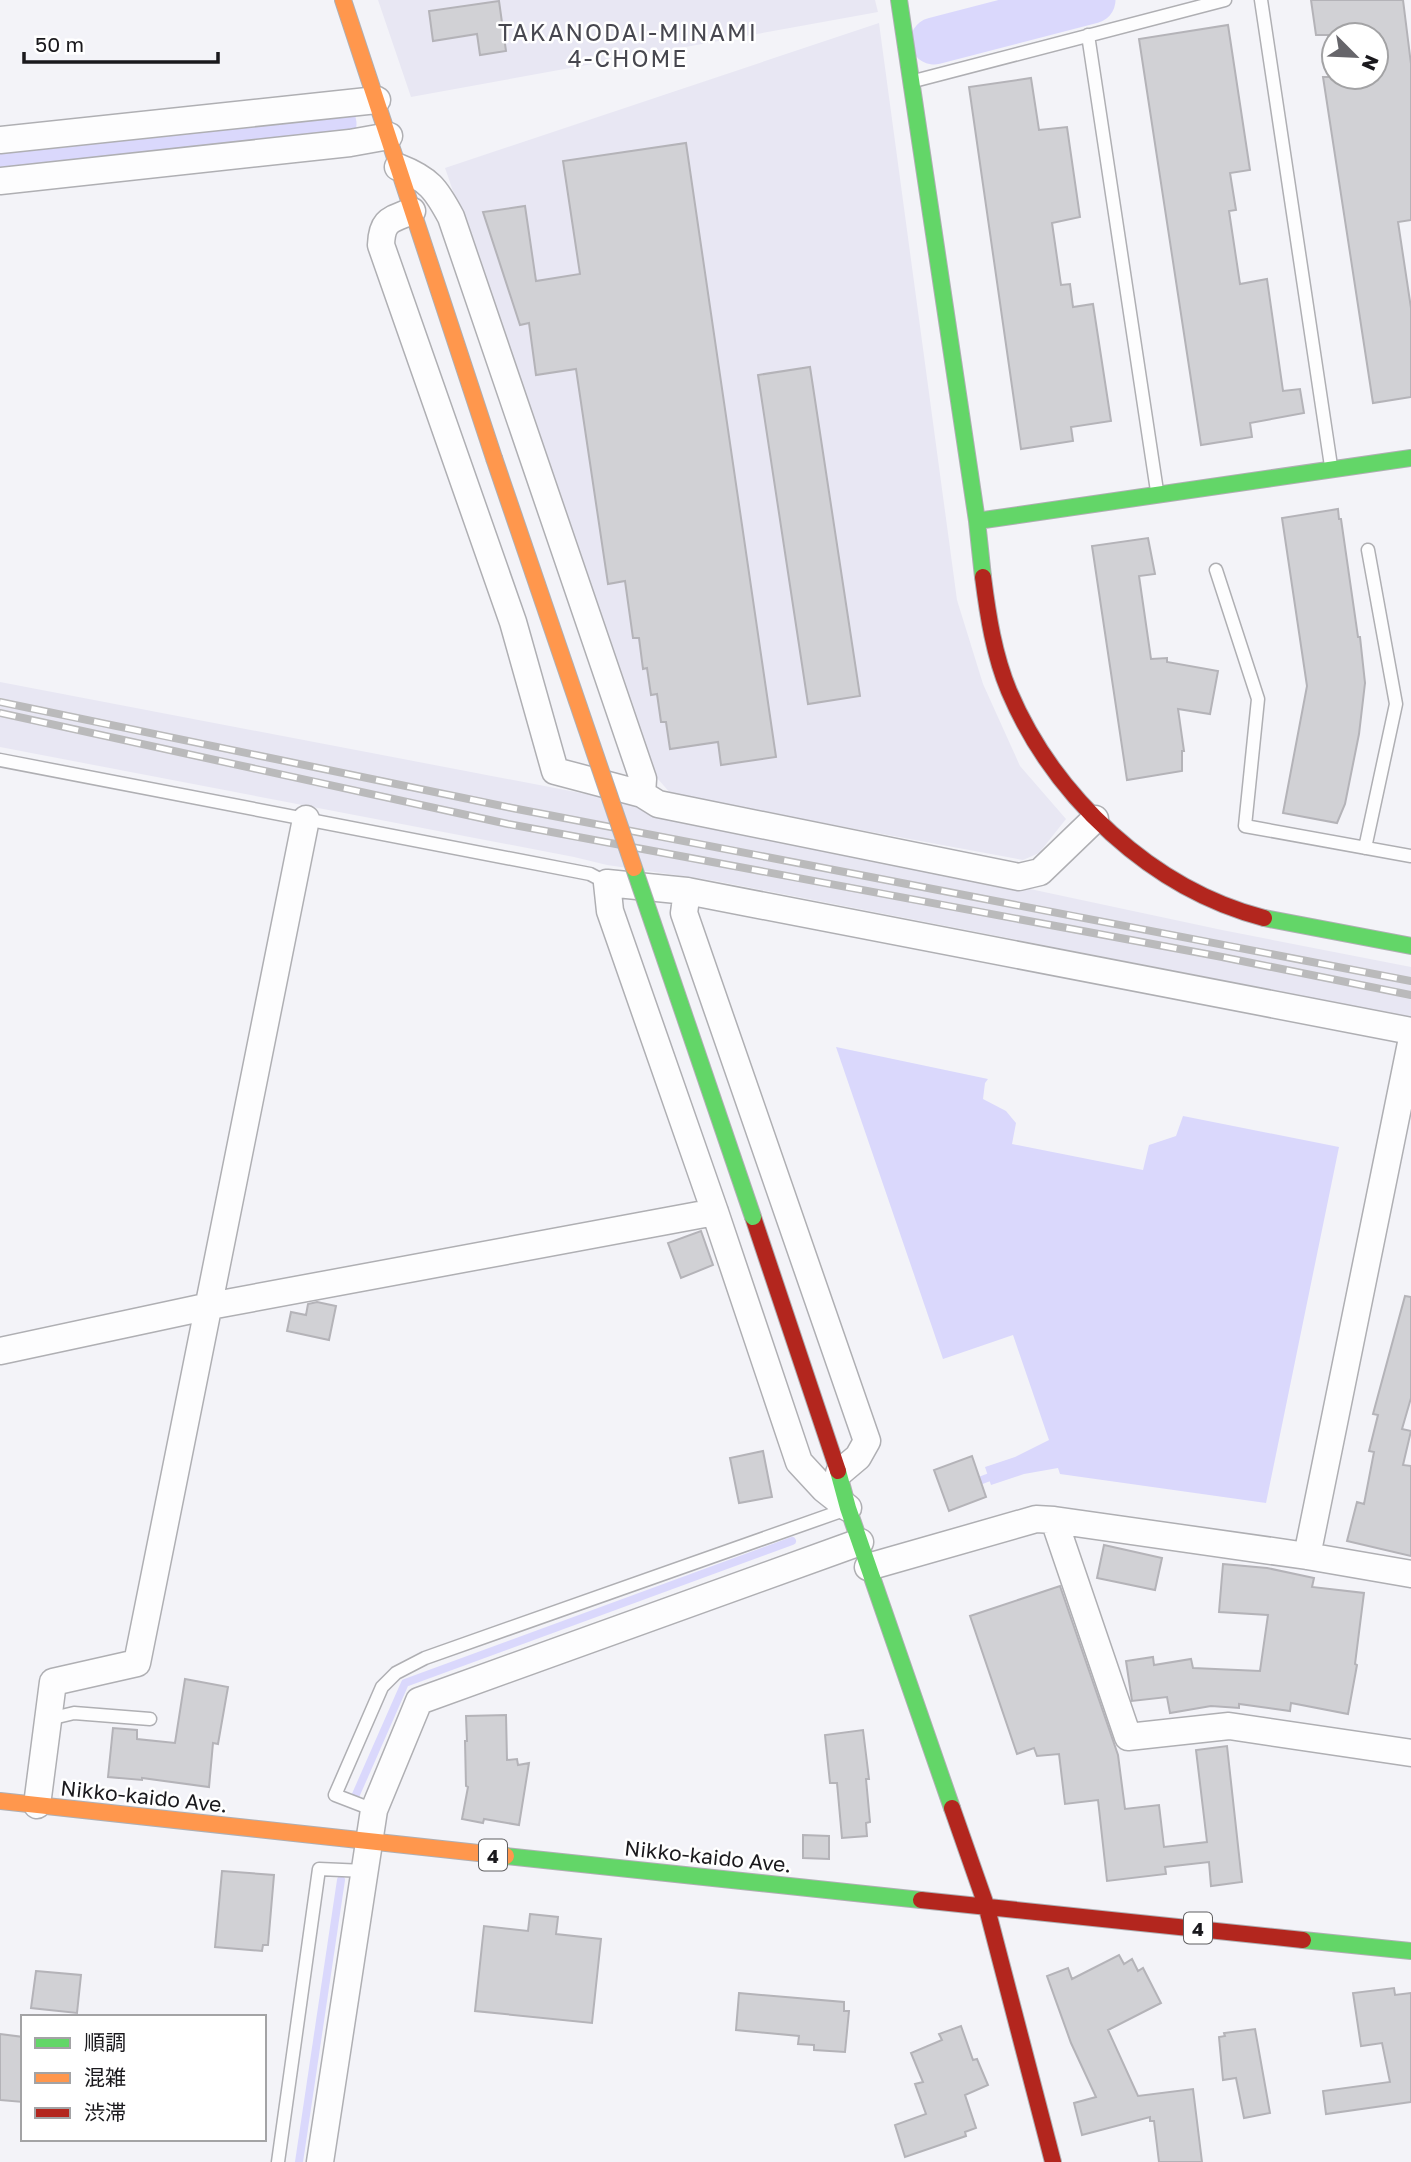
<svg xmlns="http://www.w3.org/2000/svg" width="1411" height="2162" viewBox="0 0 1411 2162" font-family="'Golos Text','Noto Sans JP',sans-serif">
<rect width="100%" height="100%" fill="#f3f3f8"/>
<path fill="#e8e7f3" d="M 378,0 L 875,0 L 878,12 L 411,97 Z
M 879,23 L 957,600 L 983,684 L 1020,766 L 1066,819 L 1039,853 L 1023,860 L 672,795 L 657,778 L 445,168 Z
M 0,682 L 581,793 L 1222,930 L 1411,967 L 1411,1017 L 716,881 L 607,865 L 574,857 L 0,747 Z"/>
<path fill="#dad8fc" d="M 836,1047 L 988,1079 L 985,1083 L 983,1099 L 1006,1111 L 1016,1123 L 1012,1144 L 1143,1170 L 1149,1145 L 1176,1136 L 1183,1116 L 1339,1147 L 1266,1503 L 1060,1474 L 1058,1468 L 1024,1474 L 991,1485 L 985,1467 L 1015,1457 L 1049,1440 L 1013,1335 L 943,1359 Z"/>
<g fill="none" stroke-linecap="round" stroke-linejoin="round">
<path stroke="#dad8fc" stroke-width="8" d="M 979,1481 L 998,1474
M 354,1799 L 405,1683 L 792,1541
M 299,2162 L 341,1880"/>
<path stroke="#dad8fc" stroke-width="47" d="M 934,41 L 1092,0
M 0,162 L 333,124"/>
</g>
<path fill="#d1d1d5" stroke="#b4b3b8" stroke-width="2" d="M 1311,0 L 1403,0 L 1411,64 L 1411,220 L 1398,222 L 1411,308 L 1411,397 L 1373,403 L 1323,77 L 1376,77 L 1376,35 L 1316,35 Z
M 499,1 L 506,51 L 480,55 L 477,34 L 433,41 L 429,11 Z
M 1228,25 L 1250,170 L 1230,173 L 1236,210 L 1229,211 L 1240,284 L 1267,279 L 1283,391 L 1300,389 L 1304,413 L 1250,423 L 1252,437 L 1201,445 L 1139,39 Z
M 1031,78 L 1039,130 L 1067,127 L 1080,217 L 1052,223 L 1061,285 L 1070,284 L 1073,307 L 1093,304 L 1111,421 L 1071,427 L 1073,441 L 1021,449 L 969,87 Z
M 686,143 L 776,757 L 721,765 L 718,742 L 670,749 L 666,722 L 661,722 L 657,694 L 651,695 L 647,668 L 643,669 L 639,638 L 633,638 L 625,581 L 608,584 L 576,369 L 536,375 L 529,323 L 520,325 L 483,212 L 525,206 L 536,281 L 580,274 L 563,161 Z
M 810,367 L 860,696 L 808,704 L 758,375 Z
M 1338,509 L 1339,519 L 1341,519 L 1358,637 L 1360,637 L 1365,683 L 1359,734 L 1345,804 L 1337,823 L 1283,813 L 1307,686 L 1282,518 Z
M 1148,538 L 1155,574 L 1139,576 L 1151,659 L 1167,658 L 1167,662 L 1218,671 L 1210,714 L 1178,709 L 1184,751 L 1182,751 L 1182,771 L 1127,780 L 1092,546 Z
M 701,1231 L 713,1265 L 681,1278 L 668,1243 Z
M 1405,1296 L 1411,1297 L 1411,1398 L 1402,1429 L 1411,1431 L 1403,1465 L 1411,1466 L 1411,1556 L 1347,1541 L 1357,1502 L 1364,1504 L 1374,1452 L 1369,1451 L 1378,1415 L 1373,1414 Z
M 317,1302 L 336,1306 L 329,1340 L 287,1331 L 291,1312 L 306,1315 L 308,1304 Z
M 763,1451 L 772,1497 L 739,1503 L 730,1458 Z
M 972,1456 L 986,1497 L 949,1511 L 934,1470 Z
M 1104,1545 L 1162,1558 L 1155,1590 L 1097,1578 Z
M 1223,1564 L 1267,1568 L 1314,1578 L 1312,1587 L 1364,1593 L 1355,1664 L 1357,1665 L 1348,1714 L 1291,1703 L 1290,1711 L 1239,1704 L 1239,1708 L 1211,1706 L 1170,1713 L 1167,1697 L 1132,1701 L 1126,1661 L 1153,1657 L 1154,1665 L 1191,1659 L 1193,1668 L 1260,1671 L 1268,1615 L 1219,1612 Z
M 1060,1586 L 1118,1755 L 1125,1809 L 1159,1805 L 1164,1847 L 1207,1842 L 1196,1750 L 1227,1746 L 1242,1882 L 1211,1886 L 1209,1862 L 1165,1867 L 1166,1874 L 1107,1881 L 1098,1800 L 1065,1804 L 1059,1754 L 1037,1756 L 1034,1748 L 1017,1754 L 970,1616 Z
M 185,1679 L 228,1687 L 218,1744 L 213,1743 L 209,1787 L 142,1778 L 142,1780 L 108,1777 L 113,1728 L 137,1730 L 137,1739 L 175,1743 Z
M 506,1715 L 507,1760 L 517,1759 L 518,1765 L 529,1763 L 519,1825 L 484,1819 L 483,1823 L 462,1819 L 468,1787 L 466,1786 L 465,1741 L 467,1741 L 466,1716 Z
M 863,1730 L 869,1779 L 866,1779 L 870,1822 L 866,1823 L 867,1836 L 842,1838 L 837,1783 L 830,1783 L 825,1735 Z
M 803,1835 L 829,1836 L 829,1859 L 803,1858 Z
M 222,1871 L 274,1875 L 268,1945 L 263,1945 L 262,1951 L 215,1947 Z
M 530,1914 L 558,1917 L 556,1934 L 601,1939 L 592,2023 L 475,2011 L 484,1926 L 528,1931 Z
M 1119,1955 L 1124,1964 L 1132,1959 L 1138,1971 L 1143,1968 L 1161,2003 L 1108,2030 L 1138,2096 L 1193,2089 L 1202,2162 L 1159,2162 L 1154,2121 L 1150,2121 L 1150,2117 L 1082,2135 L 1074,2103 L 1096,2097 L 1071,2043 L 1047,1976 L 1068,1968 L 1072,1979 Z
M 36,1971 L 81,1975 L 77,2013 L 31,2008 Z
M 1394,1988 L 1395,1995 L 1411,1993 L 1411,2102 L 1326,2114 L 1323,2091 L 1390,2082 L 1382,2043 L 1361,2046 L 1353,1993 Z
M 739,1993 L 844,2002 L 844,2011 L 849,2011 L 845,2052 L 814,2050 L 814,2045 L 798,2044 L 799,2036 L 736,2030 Z
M 961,2026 L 973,2060 L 977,2059 L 988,2085 L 965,2095 L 976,2128 L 965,2132 L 966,2136 L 905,2157 L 895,2125 L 926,2114 L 915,2084 L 923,2082 L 911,2053 L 942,2040 L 939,2034 Z
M 1255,2029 L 1270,2113 L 1244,2118 L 1236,2078 L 1223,2080 L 1219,2037 L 1225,2036 L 1224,2033 Z
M 0,2034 L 23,2037 L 23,2102 L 0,2100 Z"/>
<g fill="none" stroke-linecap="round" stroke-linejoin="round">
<defs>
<path id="lane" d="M 1261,0 L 1331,466
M 1088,35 L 1157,491
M 914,81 L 1225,0
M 1216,570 L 1258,699 L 1245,826 L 1411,856
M 0,760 L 590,874 L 607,883
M 1365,848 L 1396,704 L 1368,550
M 49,1719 L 74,1713 L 150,1719
M 374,1810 L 335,1795 L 382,1687 L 396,1673 L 425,1658 L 844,1510
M 278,2162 L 319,1869 L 365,1871"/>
<path id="street" d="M 0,140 L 377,100
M 398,167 C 429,179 436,189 451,217 L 643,779 L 642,794 L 555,771 L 513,622 L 381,245 C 382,219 391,220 412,211
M 0,181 L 350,143 L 389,136
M 642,794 L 658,804 L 1019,877 L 1040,872 L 1095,819
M 687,891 L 684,913 L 867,1441 L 858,1457 L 839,1473
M 0,1351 L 210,1306 L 715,1212
M 848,1508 L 824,1489 L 799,1462 L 715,1212 L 610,911 L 607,883 L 687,891 L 1411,1031
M 1307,1556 L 1411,1043
M 868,1567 L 1036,1519 L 1054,1520
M 1411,1574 L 1307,1556 L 1054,1520 L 1128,1737 L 1229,1726 L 1411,1753
M 37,1805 L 53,1682 L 137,1663 L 306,819
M 320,2162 L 374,1810 L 419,1701 L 860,1542"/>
<path id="fast" d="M 899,0 L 977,521 L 983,577
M 977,521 L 1411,458
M 1264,918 L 1411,946
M 838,1471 L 848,1508 L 952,1808
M 506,1856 L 921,1900
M 1303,1940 L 1411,1951"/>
<path id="slow" d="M 343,0 L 494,458
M 0,1801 L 506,1856"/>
<path id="jam" d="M 983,577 C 988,616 994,655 1009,691 C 1054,797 1152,889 1264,918
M 753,1217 L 838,1471
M 952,1808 L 986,1905 L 1053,2162
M 921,1900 L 1303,1940"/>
</defs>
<use href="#lane" stroke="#afafb3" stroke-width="15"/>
<use href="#street" stroke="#afafb3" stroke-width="29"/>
<use href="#fast" stroke="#afafb3" stroke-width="18"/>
<use href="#slow" stroke="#afafb3" stroke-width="18"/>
<use href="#jam" stroke="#afafb3" stroke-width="18"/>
<use href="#lane" stroke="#fdfdfe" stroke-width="12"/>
<use href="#street" stroke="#fdfdfe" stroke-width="26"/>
<use href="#fast" stroke="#63d668" stroke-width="16"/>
<use href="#slow" stroke="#ff974d" stroke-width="16"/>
<use href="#jam" stroke="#b3261e" stroke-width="16"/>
<defs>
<path id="rail" d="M 0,702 L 512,808 L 1411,981
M 0,713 L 508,824 L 1217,956 L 1411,995"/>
</defs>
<use href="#rail" stroke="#bababb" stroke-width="8"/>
<use href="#rail" stroke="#fff" stroke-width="5" stroke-dasharray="16" stroke-linecap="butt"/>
<defs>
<path id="fast-bridge" d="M 634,868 L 753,1217"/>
<path id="slow-bridge" d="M 494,458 L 634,868"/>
</defs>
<use href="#fast-bridge" stroke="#afafb3" stroke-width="18" stroke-linecap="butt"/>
<use href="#slow-bridge" stroke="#afafb3" stroke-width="18" stroke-linecap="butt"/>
<use href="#fast-bridge" stroke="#63d668" stroke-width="16"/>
<use href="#slow-bridge" stroke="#ff974d" stroke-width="16"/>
</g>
<g text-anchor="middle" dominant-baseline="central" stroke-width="5" stroke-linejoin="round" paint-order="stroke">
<g fill="#fff" stroke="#5f5e61" stroke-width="2">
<rect x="479" y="1839.5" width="28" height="31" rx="5"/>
<rect x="1184" y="1912.5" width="28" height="31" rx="5"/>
</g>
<g font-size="19" font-weight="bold" fill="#1a191d">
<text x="493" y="1855">4</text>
<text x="1198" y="1928">4</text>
</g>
<g font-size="21" fill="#1a191d" stroke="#fff">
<text transform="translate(144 1796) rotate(6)">Nikko-kaido Ave.</text>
<text transform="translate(708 1856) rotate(6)">Nikko-kaido Ave.</text>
</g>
<g font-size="23" letter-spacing="2" fill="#47474f" stroke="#fff">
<text x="628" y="32">TAKANODAI-MINAMI<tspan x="628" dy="26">4-CHOME</tspan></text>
</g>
</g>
<rect x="21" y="2015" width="245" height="126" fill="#ffffff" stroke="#a3a3a5" stroke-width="2"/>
<rect x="35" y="2038" width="35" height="10" fill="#63d668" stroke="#a3a3a5" stroke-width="2"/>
<text x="84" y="2050" font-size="21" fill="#1a191d">順調</text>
<rect x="35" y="2073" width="35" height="10" fill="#ff974d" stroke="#a3a3a5" stroke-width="2"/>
<text x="84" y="2085" font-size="21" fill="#1a191d">混雑</text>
<rect x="35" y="2108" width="35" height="10" fill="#b3261e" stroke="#a3a3a5" stroke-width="2"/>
<text x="84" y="2120" font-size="21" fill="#1a191d">渋滞</text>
<g transform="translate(1355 56) rotate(114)"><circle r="33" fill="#ffffff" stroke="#a3a3a5" stroke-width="2"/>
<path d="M0-5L12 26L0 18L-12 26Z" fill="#66656a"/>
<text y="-10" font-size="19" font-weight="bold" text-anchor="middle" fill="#1a191d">N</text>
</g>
<path d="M24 52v10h194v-10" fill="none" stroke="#1a191d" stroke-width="3.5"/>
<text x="35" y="52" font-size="21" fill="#1a191d" stroke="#ffffff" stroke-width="5" paint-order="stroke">50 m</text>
</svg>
